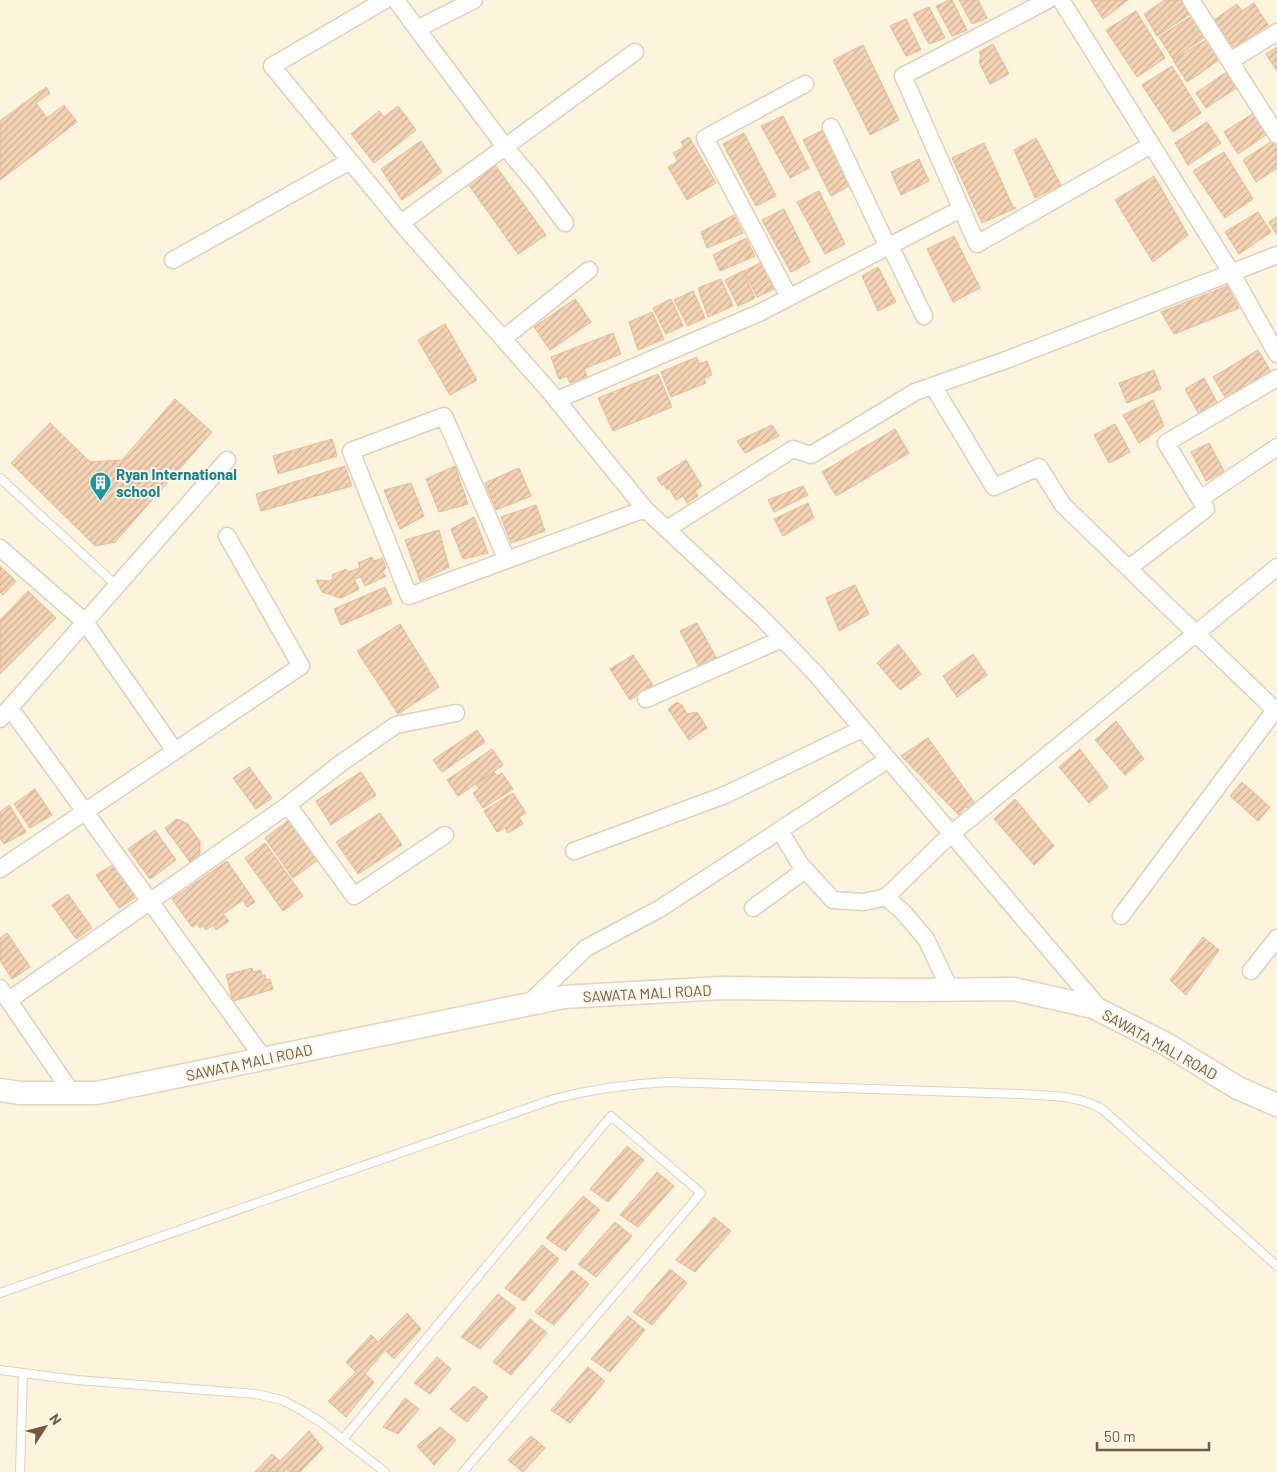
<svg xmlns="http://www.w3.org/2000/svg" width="1277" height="1472" viewBox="0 0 1277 1472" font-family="Barlow,sans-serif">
<defs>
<pattern id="building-hatch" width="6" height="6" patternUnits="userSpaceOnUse" patternTransform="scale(1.25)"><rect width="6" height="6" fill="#f4d3b4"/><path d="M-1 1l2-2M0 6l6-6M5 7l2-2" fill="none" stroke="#caae94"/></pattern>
</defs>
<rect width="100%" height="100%" fill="#fdf4dd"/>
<path fill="url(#building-hatch)" stroke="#e7ba93" d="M 949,0 L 952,0 L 967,30 L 952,36 L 936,6 Z
M 959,0 L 978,0 L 987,18 L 972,24 Z
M 1091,0 L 1128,0 L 1103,19 Z
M 1165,0 L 1181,0 L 1190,14 L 1157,36 L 1144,14 Z
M 1254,3 L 1268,25 L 1234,48 L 1214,20 L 1237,4 L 1242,11 Z
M 929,7 L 945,38 L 929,44 L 913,14 Z
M 1136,11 L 1165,58 L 1137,77 L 1106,30 Z
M 1192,16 L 1205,37 L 1173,59 L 1159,37 Z
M 906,19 L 921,50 L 906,56 L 890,26 Z
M 1206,40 L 1219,60 L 1187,82 L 1173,60 Z
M 993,44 L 1009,74 L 990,84 L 979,62 L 981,56 L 979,52 Z
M 863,45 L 899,120 L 870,135 L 833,60 Z
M 1277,47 L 1277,71 L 1266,54 Z
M 1172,66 L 1201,113 L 1173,132 L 1142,85 Z
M 1228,71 L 1238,87 L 1206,108 L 1196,93 Z
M 46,87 L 50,93 L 36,103 L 47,118 L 64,105 L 77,122 L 0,180 L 0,121 Z
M 398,106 L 416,130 L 374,163 L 351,134 L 379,111 L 384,117 Z
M 1257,111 L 1270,132 L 1238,154 L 1224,132 Z
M 783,116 L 809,168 L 790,178 L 761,126 Z
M 1207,122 L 1221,143 L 1188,165 L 1175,143 Z
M 825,129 L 851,185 L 831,196 L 803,140 Z
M 744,133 L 776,196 L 756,206 L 723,144 Z
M 689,137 L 716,183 L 687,200 L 668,167 L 678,161 L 673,153 L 684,147 L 681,142 Z
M 1036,138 L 1061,185 L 1035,198 L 1014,150 Z
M 1275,139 L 1277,141 L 1277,168 L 1256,182 L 1243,160 Z
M 421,141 L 442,172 L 402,200 L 381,169 Z
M 984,143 L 1013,207 L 1016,208 L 982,223 L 952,158 Z
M 1224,152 L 1253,199 L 1225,218 L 1193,171 Z
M 919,159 L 929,181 L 901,195 L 891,172 Z
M 495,165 L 546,235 L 518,254 L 468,184 Z
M 1154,176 L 1188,235 L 1153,262 L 1115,200 Z
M 819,191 L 845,244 L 825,254 L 797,202 Z
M 784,209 L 810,262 L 791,272 L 762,220 Z
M 1258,212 L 1271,232 L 1239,254 L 1225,232 Z
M 734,215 L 743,233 L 707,248 L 701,232 Z
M 1277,217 L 1277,235 L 1269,222 Z
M 954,236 L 980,288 L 953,302 L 927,249 Z
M 746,238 L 755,256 L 720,271 L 713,255 Z
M 762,262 L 774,289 L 757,297 L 744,271 Z
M 878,267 L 896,302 L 878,311 L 862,276 Z
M 743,271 L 755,298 L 738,306 L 725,280 Z
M 721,279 L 733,306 L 708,317 L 698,288 Z
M 1227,286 L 1239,308 L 1174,334 L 1161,312 Z
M 693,291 L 705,318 L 688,326 L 674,300 Z
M 575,299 L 591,322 L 550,350 L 534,327 Z
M 671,299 L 683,326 L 666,334 L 653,308 Z
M 652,312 L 664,339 L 638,350 L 629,322 Z
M 445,324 L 477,380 L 450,395 L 418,340 Z
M 613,333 L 621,354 L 584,369 L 587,376 L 570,383 L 567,376 L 559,379 L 551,357 Z
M 1258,350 L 1271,372 L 1226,399 L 1213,377 Z
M 697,357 L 699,364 L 707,361 L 712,375 L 704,378 L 706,383 L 671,397 L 661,372 Z
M 1154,370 L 1161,389 L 1127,403 L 1119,383 Z
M 658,374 L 672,407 L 613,431 L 598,398 Z
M 1204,378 L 1219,406 L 1200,416 L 1185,389 Z
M 175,399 L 212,432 L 115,542 L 95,546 L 11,463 L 50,423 L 90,462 L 122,460 Z
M 1153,400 L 1164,426 L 1139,443 L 1123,415 Z
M 1115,424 L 1130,452 L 1109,463 L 1094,435 Z
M 772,425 L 779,436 L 745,453 L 737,441 Z
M 895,429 L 909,453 L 836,496 L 822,472 Z
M 332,439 L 337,456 L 278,474 L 273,456 Z
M 1209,443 L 1224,471 L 1206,481 L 1191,452 Z
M 686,460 L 702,486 L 695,491 L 698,496 L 687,503 L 683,496 L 676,500 L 669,488 L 667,490 L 664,484 L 662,486 L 657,478 Z
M 345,466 L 352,486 L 261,511 L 256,494 Z
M 455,466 L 468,504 L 439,512 L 426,479 Z
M 519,468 L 531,496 L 496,510 L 485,483 Z
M 411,483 L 424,516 L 400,529 L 384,490 Z
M 803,486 L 808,495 L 774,512 L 768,500 Z
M 808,503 L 814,518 L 783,536 L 774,519 Z
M 536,505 L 545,531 L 511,543 L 501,517 Z
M 474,517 L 488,553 L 463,559 L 451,529 Z
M 439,530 L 449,567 L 420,581 L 405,540 Z
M 372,557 L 374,561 L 382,558 L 386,568 L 382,572 L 386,576 L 365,586 L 361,577 L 354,579 L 359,589 L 341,598 L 322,592 L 316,580 L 329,581 L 333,579 L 332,575 L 346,569 L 348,572 L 360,568 L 358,563 Z
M 0,566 L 16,581 L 3,595 L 0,592 Z
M 855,585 L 869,614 L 839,631 L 826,598 Z
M 385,587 L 392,603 L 341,625 L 334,609 Z
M 28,591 L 56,618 L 0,674 L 0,620 Z
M 697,623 L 717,659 L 699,667 L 680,631 Z
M 400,624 L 439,687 L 398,714 L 357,651 Z
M 898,644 L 921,674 L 900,690 L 877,663 Z
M 973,654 L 987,675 L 957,697 L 943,676 Z
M 633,655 L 653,685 L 630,700 L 610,669 Z
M 677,702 L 682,705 L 687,714 L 697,712 L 707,728 L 689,740 L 668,709 Z
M 1116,721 L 1144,759 L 1125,775 L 1095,740 Z
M 477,730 L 485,742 L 442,772 L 433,760 Z
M 928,738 L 976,805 L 974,808 L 965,807 L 959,815 L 901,756 Z
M 492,749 L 503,765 L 458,796 L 447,780 Z
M 1080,749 L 1108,787 L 1089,803 L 1059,767 Z
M 249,767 L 272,798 L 256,809 L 233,778 Z
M 361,772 L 376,795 L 331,825 L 316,801 Z
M 494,772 L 497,776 L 502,773 L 513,789 L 483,808 L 473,793 L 479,789 L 476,784 Z
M 1242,782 L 1270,807 L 1258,821 L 1230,796 Z
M 35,789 L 52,815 L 30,828 L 14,804 Z
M 513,793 L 526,813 L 519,817 L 523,824 L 508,833 L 505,828 L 497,832 L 484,811 Z
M 1015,799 L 1054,846 L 1034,865 L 994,819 Z
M 9,805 L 26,832 L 4,844 L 0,838 L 0,812 Z
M 380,813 L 402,845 L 358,874 L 336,842 Z
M 293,817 L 322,857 L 293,878 L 265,838 Z
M 177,819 L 188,824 L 200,842 L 200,854 L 190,862 L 165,828 Z
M 155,830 L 176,860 L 150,879 L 128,849 Z
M 265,843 L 303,896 L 283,911 L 245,858 Z
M 227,861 L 255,902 L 247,907 L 243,900 L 223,914 L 229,921 L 216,930 L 213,925 L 206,930 L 203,926 L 200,928 L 197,924 L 192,927 L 172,899 Z
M 114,864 L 136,897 L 119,908 L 96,875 Z
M 68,894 L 92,928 L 76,939 L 52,905 Z
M 7,933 L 30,967 L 12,979 L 0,960 L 0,938 Z
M 1203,937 L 1219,950 L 1186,995 L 1170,980 Z
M 252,968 L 253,972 L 261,970 L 262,976 L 265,975 L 266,980 L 270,979 L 273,989 L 233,1001 L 226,975 Z
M 627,1146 L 644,1160 L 608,1202 L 590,1189 Z
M 657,1172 L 674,1186 L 638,1227 L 620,1215 Z
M 583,1196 L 600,1210 L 565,1251 L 546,1238 Z
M 714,1217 L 731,1231 L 695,1272 L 676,1260 Z
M 615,1222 L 632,1236 L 596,1277 L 578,1264 Z
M 542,1245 L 559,1259 L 524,1301 L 505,1288 Z
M 670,1269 L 687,1283 L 652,1325 L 633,1312 Z
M 572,1270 L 589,1284 L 554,1325 L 535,1312 Z
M 498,1294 L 516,1308 L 480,1349 L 461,1337 Z
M 407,1313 L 421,1329 L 394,1359 L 385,1350 L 365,1374 L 374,1382 L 346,1417 L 328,1401 L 356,1372 L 346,1362 L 371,1335 L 378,1342 Z
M 628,1316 L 645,1330 L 610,1372 L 591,1359 Z
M 530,1319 L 547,1333 L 511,1375 L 493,1362 Z
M 437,1357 L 451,1369 L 430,1394 L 414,1383 Z
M 588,1367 L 605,1381 L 570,1423 L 551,1410 Z
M 474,1386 L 488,1397 L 467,1422 L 450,1409 Z
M 405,1398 L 419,1409 L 398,1434 L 383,1427 Z
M 440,1427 L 456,1440 L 434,1465 L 417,1446 Z
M 309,1431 L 323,1448 L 300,1472 L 290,1472 L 286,1469 L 284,1472 L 255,1472 L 272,1454 L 280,1461 Z
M 531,1436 L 545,1448 L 523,1472 L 508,1460 Z"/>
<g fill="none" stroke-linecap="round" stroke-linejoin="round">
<defs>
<path id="lane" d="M 0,478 L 117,586
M 0,1293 L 554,1099 C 592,1089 629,1084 668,1082 L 1021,1094 C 1048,1096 1078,1095 1102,1109 L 1277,1266
M 0,1370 L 77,1380 L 256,1394 L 282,1400 L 303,1411 L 322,1423 L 385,1472
M 343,1439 L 611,1116 L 701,1193 L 463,1472
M 20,1472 L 23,1373"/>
<path id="street" d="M 385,0 L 272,66 L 401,223 L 550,392 L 645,509 L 762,618 L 815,673 L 1101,1010
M 396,0 L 417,29 L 474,0
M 1048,0 L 903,76 L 977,244 L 1151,145
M 1061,0 L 1231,272 L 1277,354
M 1191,0 L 1277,135
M 417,29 L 506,148 L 537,185 L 565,223
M 1230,61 L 1277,32
M 831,127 L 888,247 L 895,256 L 924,316
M 401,223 L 635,52
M 173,260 L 350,161
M 789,297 L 705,138 L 805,84
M 503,339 L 589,270
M 933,386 L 994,487 L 1039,467 L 1063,505 L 1277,712
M 557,400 L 759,313 L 961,209
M 1200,499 L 1277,447
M 667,529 L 793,449 L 811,455 L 915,392 L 1006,360 L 1277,255
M 0,548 L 85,622 L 175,751
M 507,560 L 444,416 L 351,451 L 409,596 L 645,509
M 1129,568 L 1206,509 L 1166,443 L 1277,378
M 646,699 L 782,639
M 10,708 L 264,1059
M 0,719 L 227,460
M 288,805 L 354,896 L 445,835
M 780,831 L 800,864 L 833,900 L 864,902 L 886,897 L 951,834 L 1277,567
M 574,851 L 725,795 L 862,729
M 0,869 L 301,666 L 227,536
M 886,897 L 903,912 L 926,939 L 950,989
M 753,908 L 805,870
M 1121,916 L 1275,710
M 1251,971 L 1277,938
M 0,988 L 72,1093
M 9,1000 L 288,805 L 341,763 L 396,725 L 456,713
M 527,1005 L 586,948 L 661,908 L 887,760"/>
<path id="secondary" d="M 0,1090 L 20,1093 L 97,1093 L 564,997 L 722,988 L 910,990 L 1014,989 L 1093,1007 L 1166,1044 L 1238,1088 L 1277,1105"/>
</defs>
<use href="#lane" stroke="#e1d0b9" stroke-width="10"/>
<use href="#street" stroke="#e1d0b9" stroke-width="19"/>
<use href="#secondary" stroke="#e7d1b7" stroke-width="25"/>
<use href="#lane" stroke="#fff" stroke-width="8"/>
<use href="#street" stroke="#fff" stroke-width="16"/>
<use href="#secondary" stroke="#fff" stroke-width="22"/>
</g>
<defs>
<symbol id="building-pin" viewBox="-11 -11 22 30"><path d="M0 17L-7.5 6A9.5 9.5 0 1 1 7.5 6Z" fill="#0f9aa8" stroke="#fff7e5"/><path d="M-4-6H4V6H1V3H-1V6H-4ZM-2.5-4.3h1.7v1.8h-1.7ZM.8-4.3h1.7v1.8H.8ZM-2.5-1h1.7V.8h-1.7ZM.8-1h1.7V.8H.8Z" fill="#fff"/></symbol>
</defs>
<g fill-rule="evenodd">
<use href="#building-pin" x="88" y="470" width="25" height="34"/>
</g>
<g text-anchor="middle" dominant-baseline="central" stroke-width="4" stroke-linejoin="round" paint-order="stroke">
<g font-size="15" font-weight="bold" fill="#0d838f" stroke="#fff7e5" text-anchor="start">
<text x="116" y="474">Ryan International<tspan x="116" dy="17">school</tspan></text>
</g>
<g font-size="15" fill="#745a45" stroke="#fff7e5">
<text transform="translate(647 993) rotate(-3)">SAWATA MALI ROAD</text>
<text transform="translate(1160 1044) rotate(29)">SAWATA MALI ROAD</text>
<text transform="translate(249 1062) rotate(-12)">SAWATA MALI ROAD</text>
</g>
</g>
<g transform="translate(45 1427) rotate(54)" stroke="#fff7e5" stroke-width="4" paint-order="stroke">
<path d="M0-4L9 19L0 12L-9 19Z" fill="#745a45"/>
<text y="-8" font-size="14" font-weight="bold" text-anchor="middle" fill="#745a45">N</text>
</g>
<path d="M1097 1442v8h112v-8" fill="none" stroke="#745a45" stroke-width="2.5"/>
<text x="1104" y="1442" font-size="15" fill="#745a45" stroke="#fff7e5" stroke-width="4" paint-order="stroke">50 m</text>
</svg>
